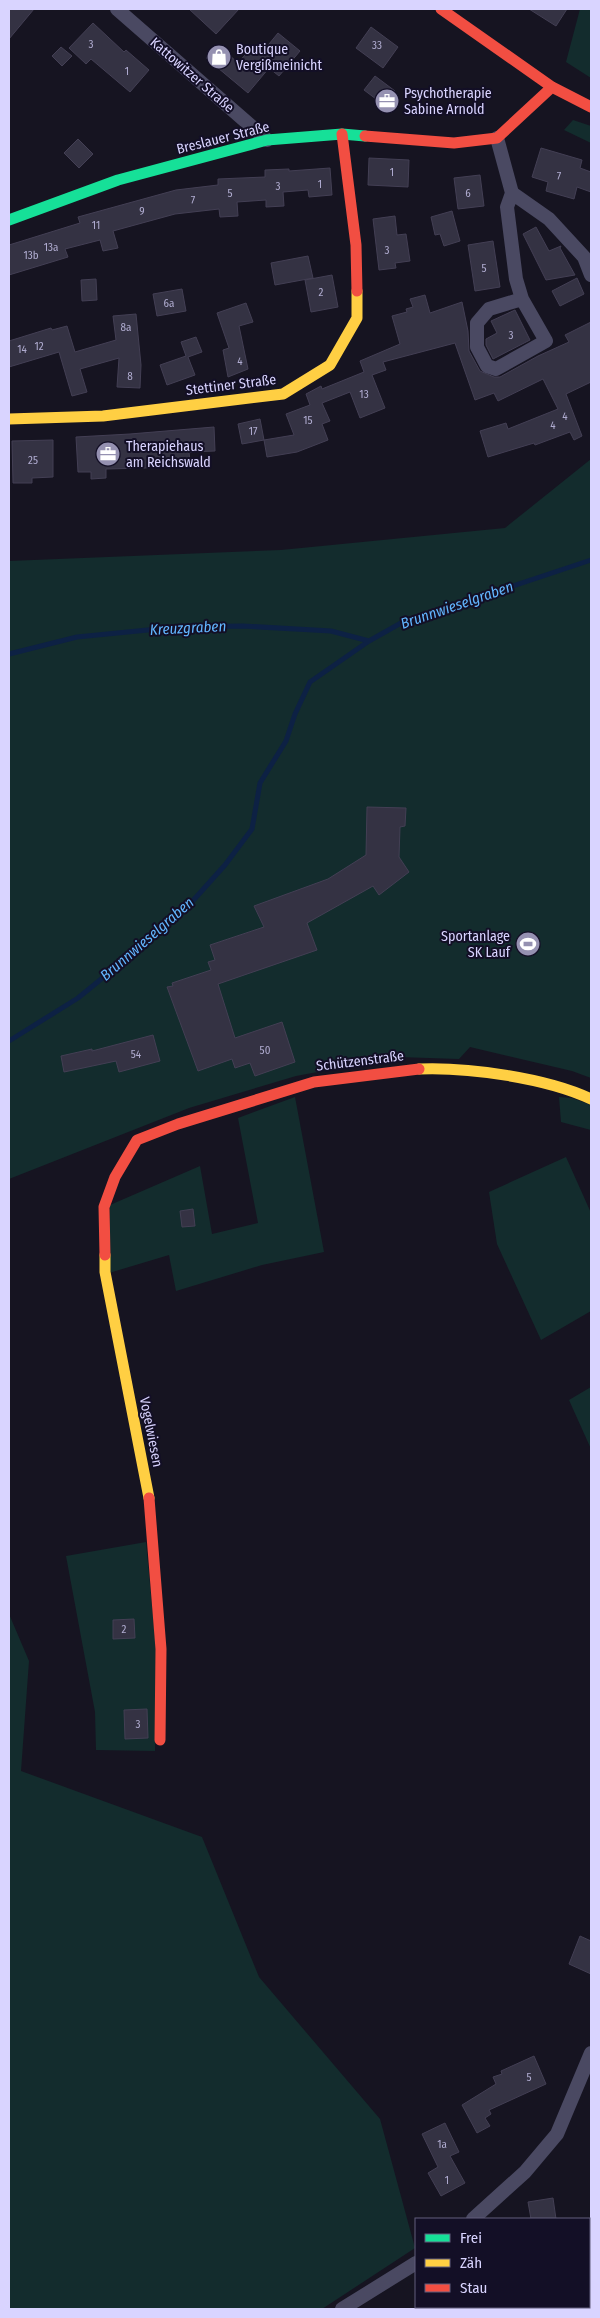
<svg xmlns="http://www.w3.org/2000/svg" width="600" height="2318" viewBox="0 0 600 2318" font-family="'Fira Sans Condensed',sans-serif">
<rect width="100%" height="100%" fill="#161421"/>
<path fill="#132c2d" d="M 580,9 L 591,9 L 591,78 L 566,62 Z
M 573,120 L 591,126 L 591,143 L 564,130 Z
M 591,459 L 591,1078 L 572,1071 L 470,1047 L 459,1059 L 398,1057 L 296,1076 L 189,1108 L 9,1179 L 9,561 L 281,550 L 505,528 Z
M 295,1097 L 324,1252 L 262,1265 L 176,1291 L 169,1255 L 109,1273 L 110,1205 L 200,1166 L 212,1234 L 258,1223 L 238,1118 Z
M 559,1097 L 572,1098 L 591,1105 L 591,1130 L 561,1122 Z
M 566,1157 L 591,1213 L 591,1311 L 541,1340 L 497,1244 L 489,1192 Z
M 591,1387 L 591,1449 L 569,1400 Z
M 146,1542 L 156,1648 L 155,1751 L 96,1750 L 95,1712 L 66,1556 Z
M 9,1614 L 29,1661 L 21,1771 L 202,1837 L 259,1977 L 380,2119 L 415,2248 L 322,2309 L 9,2309 Z"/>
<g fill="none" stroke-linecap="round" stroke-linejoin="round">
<path stroke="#0d2144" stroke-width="5" d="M 9,654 L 77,637 L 178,627 L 243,626 L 331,631 L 369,641
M 9,1041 L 78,998 L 181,914 L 225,865 L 252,829 L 260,783 L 286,741 L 295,714 L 310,682 L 369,641 L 401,623 L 591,560"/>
</g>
<path fill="#343243" stroke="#433f54" d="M 9,9 L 34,9 L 9,39 Z
M 189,9 L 239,9 L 216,34 Z
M 529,9 L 567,9 L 556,26 Z
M 93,23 L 124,52 L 126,50 L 149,70 L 130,92 L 91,59 L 86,64 L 69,48 Z
M 371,27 L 398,47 L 383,68 L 356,48 Z
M 278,33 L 300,51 L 279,76 L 269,68 L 248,93 L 206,58 L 218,45 L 238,63 L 251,48 L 260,55 Z
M 61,47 L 72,56 L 62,66 L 52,56 Z
M 375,76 L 395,91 L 384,105 L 364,90 Z
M 78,139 L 93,154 L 79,168 L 64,153 Z
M 541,148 L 582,160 L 580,168 L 591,172 L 591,192 L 577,187 L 574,199 L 546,191 L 548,182 L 532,177 Z
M 369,158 L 409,160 L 408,187 L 368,185 Z
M 330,168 L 332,195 L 309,197 L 308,190 L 283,192 L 284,206 L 266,207 L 266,200 L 237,202 L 238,216 L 220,217 L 219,209 L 175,214 L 113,231 L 118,248 L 103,251 L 100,240 L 65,249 L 68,257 L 9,275 L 9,245 L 80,223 L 78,217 L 176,190 L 218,185 L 218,179 L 265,177 L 265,170 L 289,169 L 289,171 Z
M 480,175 L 484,206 L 458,209 L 454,178 Z
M 452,211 L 460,241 L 444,246 L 440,234 L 435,235 L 431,217 Z
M 395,216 L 397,235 L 406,234 L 410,261 L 395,263 L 396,268 L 379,270 L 373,219 Z
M 536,227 L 549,251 L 561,246 L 560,248 L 575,275 L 546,280 L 523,234 Z
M 493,241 L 500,287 L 475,291 L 468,245 Z
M 308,256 L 313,278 L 275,285 L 271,263 Z
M 332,275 L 338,307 L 311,312 L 305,280 Z
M 577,278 L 584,294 L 560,306 L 552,291 Z
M 96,279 L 97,300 L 82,301 L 81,280 Z
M 182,289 L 186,311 L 157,316 L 153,294 Z
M 425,295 L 430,313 L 462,302 L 468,331 L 469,351 L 480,371 L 494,377 L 500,377 L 538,356 L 569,342 L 565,335 L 591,322 L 591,382 L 566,394 L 582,436 L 574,440 L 570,432 L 535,445 L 534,443 L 488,457 L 480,431 L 506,423 L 508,429 L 558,409 L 543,379 L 498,401 L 494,393 L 475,400 L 455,343 L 383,362 L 386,370 L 372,375 L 385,408 L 360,418 L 350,392 L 322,403 L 330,421 L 322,424 L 328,440 L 297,452 L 267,457 L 264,440 L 294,435 L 286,414 L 310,405 L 306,394 L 321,386 L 322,389 L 364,372 L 360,361 L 400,344 L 392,316 L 407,312 L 406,309 L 413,307 L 410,299 Z
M 246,303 L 253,322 L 239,326 L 248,369 L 228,377 L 223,350 L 229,348 L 217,313 Z
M 515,310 L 530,340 L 493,359 L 486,345 L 486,339 L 497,333 L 491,321 Z
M 136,314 L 141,365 L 140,388 L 117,387 L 119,358 L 80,369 L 87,392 L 72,396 L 59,352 L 9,367 L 9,341 L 51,328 L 52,330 L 67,326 L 75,352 L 116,340 L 113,316 Z
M 196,337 L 202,352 L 188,357 L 195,375 L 167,385 L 160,365 L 186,356 L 181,342 Z
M 260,419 L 264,440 L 242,444 L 238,424 Z
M 214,427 L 215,451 L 189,452 L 190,463 L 145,468 L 106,469 L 106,478 L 91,479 L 91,472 L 78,472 L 76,437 L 130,434 Z
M 53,440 L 53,477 L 32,478 L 32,483 L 13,483 L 12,441 Z
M 367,807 L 406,808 L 405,826 L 400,827 L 399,857 L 409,872 L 379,895 L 373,886 L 307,923 L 317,950 L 218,984 L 235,1038 L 282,1022 L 295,1062 L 255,1076 L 250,1063 L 235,1068 L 232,1059 L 198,1071 L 167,987 L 173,986 L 172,983 L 211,970 L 208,962 L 215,960 L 210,945 L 264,927 L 254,906 L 328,879 L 366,855 Z
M 153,1035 L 160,1061 L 119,1072 L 116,1061 L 64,1072 L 61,1056 L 92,1049 L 92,1051 Z
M 193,1209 L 195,1226 L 182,1227 L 180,1211 Z
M 134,1619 L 135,1638 L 113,1639 L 113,1620 Z
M 147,1709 L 148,1738 L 125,1739 L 124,1710 Z
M 580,1936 L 591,1941 L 591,1974 L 569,1964 Z
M 534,2056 L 546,2084 L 489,2110 L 491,2114 L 485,2118 L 490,2126 L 477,2133 L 462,2105 L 496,2084 L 493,2077 L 502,2074 L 501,2071 Z
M 445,2123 L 459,2152 L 450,2156 L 465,2183 L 441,2196 L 428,2173 L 438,2167 L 422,2134 Z
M 553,2198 L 556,2219 L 531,2219 L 528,2202 Z"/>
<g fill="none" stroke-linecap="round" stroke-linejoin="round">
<path stroke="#4a4962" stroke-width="14" d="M 117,9 L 267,140
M 497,138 L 512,193 L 549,219 L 584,257 L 591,275
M 512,193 L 507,207 L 516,279 L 522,299 L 546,341 L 496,369 L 487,366 L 477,347 L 477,323 L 489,309 L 522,299
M 473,2219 L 525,2172 L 557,2134 L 591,2053
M 342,2309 L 416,2263
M 454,2309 L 454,2307"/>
<path stroke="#16e098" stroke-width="11" d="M 9,220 L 118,180 L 267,140 L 342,134 L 365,136"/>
<path stroke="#ffcf43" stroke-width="11" d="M 9,419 L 103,416 L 283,394 L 330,365 L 357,318 L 357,291
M 419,1069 C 468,1067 547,1078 591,1099
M 105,1255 L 105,1272 L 149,1498"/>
<path stroke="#f24e42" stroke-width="11" d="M 441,9 L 552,87 L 591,107
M 342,134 L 356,245 L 357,291
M 365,136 L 454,143 L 497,138 L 552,87
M 105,1255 L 104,1207 L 115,1177 L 137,1140 L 178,1124 L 314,1082 L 419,1069
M 149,1498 L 161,1649 L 160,1740"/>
</g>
<defs>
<symbol id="shop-disc" viewBox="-11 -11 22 22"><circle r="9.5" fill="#9591b1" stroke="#130f26"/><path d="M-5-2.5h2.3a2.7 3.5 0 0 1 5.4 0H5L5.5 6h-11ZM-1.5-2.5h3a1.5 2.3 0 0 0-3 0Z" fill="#fff"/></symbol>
<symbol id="office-disc" viewBox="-11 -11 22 22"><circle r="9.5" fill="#9591b1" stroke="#130f26"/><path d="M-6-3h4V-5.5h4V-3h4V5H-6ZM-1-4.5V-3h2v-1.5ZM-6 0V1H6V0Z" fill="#fff"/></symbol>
<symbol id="stadium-disc" viewBox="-11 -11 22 22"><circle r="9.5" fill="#9591b1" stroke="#130f26"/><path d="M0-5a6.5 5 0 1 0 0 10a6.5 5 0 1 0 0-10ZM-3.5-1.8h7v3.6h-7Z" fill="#fff"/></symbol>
</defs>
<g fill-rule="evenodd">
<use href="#shop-disc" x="205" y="43" width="28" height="28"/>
<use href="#office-disc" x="373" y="87" width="28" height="28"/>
<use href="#office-disc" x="94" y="440" width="28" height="28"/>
<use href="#stadium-disc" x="514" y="930" width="28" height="28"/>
</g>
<g text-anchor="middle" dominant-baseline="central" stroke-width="4" stroke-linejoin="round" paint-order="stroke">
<g font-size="11" fill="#b0acd0">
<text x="91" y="44">3</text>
<text x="377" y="45">33</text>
<text x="127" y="71">1</text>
<text x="392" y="172">1</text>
<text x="559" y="176">7</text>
<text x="320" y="184">1</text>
<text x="278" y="186">3</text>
<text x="230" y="193">5</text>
<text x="468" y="193">6</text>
<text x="193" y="200">7</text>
<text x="142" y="211">9</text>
<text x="96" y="225">11</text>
<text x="51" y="247">13a</text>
<text x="387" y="250">3</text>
<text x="31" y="255">13b</text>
<text x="484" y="268">5</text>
<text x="321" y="292">2</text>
<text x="169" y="303">6a</text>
<text x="126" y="327">8a</text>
<text x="511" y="335">3</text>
<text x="39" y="346">12</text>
<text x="22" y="349">14</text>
<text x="240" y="361">4</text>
<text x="130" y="376">8</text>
<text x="364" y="394">13</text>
<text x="565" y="416">4</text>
<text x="308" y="420">15</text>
<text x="553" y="425">4</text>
<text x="253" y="431">17</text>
<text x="33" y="460">25</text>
<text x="265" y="1050">50</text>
<text x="136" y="1054">54</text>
<text x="124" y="1629">2</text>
<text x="138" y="1724">3</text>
<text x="529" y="2077">5</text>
<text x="442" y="2144">1a</text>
<text x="447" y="2180">1</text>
</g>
<g font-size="14" fill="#d9d4ff" stroke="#130f26" text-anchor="start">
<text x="236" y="49">Boutique<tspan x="236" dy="16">Vergißmeinicht</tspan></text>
<text x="404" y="93">Psychotherapie<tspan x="404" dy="16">Sabine Arnold</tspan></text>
<text x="126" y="446">Therapiehaus<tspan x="126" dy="16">am Reichswald</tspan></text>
<text x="510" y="936" text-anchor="end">Sportanlage<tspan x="510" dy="16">SK Lauf</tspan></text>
</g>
<g font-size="14" fill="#d9d4ff" stroke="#130f26">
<text transform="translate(192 75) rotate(41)">Kattowitzer Straße</text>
<text transform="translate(223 138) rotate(-14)">Breslauer Straße</text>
<text transform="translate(231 385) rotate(-7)">Stettiner Straße</text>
<text transform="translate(360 1061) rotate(-7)">Schützenstraße</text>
<text transform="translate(151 1432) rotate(79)">Vogelwiesen</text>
</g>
<g font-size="15" font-style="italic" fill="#62b6ff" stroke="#130f26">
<text transform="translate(457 605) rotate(-19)">Brunnwieselgraben</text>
<text transform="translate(188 628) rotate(-3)">Kreuzgraben</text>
<text transform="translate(147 939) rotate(-41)">Brunnwieselgraben</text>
</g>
</g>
<rect width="600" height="2318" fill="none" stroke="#d9d4ff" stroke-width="20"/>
<rect x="415" y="2218" width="175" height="90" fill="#130f26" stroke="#625e7d"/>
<rect x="425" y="2234" width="25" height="8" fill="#16e098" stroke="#625e7d"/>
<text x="460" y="2243" font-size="15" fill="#d9d4ff">Frei</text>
<rect x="425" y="2259" width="25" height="8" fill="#ffcf43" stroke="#625e7d"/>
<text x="460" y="2268" font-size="15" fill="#d9d4ff">Zäh</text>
<rect x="425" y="2284" width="25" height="8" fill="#f24e42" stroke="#625e7d"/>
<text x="460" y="2293" font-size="15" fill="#d9d4ff">Stau</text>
</svg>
